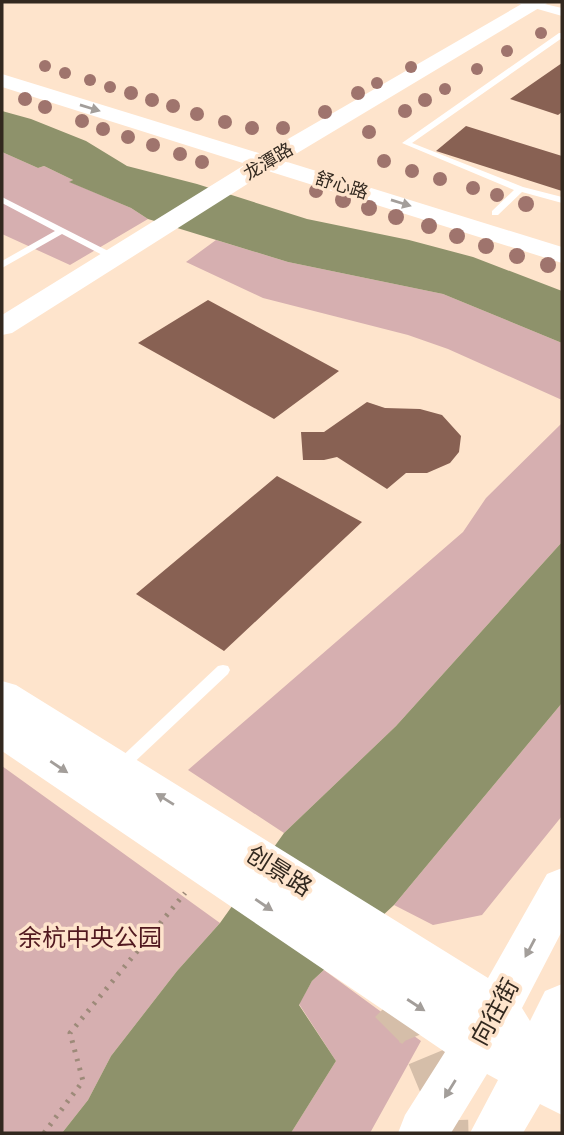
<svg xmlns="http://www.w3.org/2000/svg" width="564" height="1135" viewBox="0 0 564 1135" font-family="'Roboto Condensed','Noto Sans SC',sans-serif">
<rect width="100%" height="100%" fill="#fee4cc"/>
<path fill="#d6afb0" d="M 2,152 L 38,168 L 44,166 L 73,180 L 70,182 L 131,208 L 148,219 L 70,265 L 2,234 Z
M 216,240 L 288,262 L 443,294 L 562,343 L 562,400 L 448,349 L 408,335 L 263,298 L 186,262 Z
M 562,423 L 562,542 L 396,726 L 284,833 L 188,770 L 463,532 L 486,498 Z
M 562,703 L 562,816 L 482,915 L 433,925 L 394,905 Z
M 2,766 L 220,923 L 177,971 L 111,1056 L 88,1100 L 62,1133 L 2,1133 Z
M 324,970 L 421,1041 L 370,1133 L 291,1133 L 336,1061 L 299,1004 L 312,981 Z"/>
<path fill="#8e926b" d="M 2,111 L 31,119 L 86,141 L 127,166 L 197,184 L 307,219 L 409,240 L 473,257 L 562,291 L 562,343 L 443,294 L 288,262 L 148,219 L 131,208 L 69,182 L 73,180 L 44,166 L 38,168 L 2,152 Z
M 562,542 L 562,703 L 394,905 L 312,981 L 299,1005 L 336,1061 L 291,1133 L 62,1133 L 88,1100 L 111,1056 L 177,971 L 220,923 L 284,833 L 396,726 Z"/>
<path fill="#886153" d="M 562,63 L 562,112 L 558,115 L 510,99 Z
M 466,126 L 562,156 L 562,191 L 436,151 Z
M 208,300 L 339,371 L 274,419 L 138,343 Z
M 367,402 L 385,408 L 420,409 L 442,415 L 461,436 L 459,452 L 450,463 L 427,473 L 406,473 L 387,489 L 337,457 L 324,460 L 303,460 L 301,432 L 324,432 Z
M 277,476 L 362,522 L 224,651 L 136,594 Z"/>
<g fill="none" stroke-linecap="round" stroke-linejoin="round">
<path stroke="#d5bea9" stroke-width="45" stroke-dasharray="45 23" stroke-linecap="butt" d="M 391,1001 L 418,1028 L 445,1093 L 446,1133"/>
<path stroke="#9d8a79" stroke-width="5" stroke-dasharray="2.5 7" stroke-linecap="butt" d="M 44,1133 L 83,1081 L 70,1033 L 185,893"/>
<path fill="#fff" fill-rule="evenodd" d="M 559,33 L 562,33 L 562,38 L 412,143 L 523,187 L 562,197 L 562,203 L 522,192 L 498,215 L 492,215 L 492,211 L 514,190 L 402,143 Z
M 2,197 L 116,255 L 118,257 L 113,260 L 110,259 L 62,234 L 2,268 L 2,261 L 55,231 L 2,203 Z
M 223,665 L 228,666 L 230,670 L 228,674 L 126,770 L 121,772 L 116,770 L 114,766 L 116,762 L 218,666 Z"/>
<path fill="#fff" fill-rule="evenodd" d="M 513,2 L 536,2 L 562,8 L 562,16 Z"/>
<path fill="#fff" fill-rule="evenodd" d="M 525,2 L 549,2 L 284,161 L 562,247 L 562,263 L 268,171 L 12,333 L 2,335 L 2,315 L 246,164 L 2,87 L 2,74 L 262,154 Z
M 2,681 L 16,685 L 488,978 L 547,874 L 562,868 L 562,931 L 522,1008 L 530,1021 L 545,991 L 562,984 L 562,1115 L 540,1104 L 523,1133 L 470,1133 L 498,1080 L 487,1074 L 451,1133 L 398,1133 L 405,1115 L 445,1052 L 2,751 Z"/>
</g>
<g fill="#9f746d">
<circle cx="541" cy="33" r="6"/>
<circle cx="507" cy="51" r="6"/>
<circle cx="45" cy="66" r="6"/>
<circle cx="411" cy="67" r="6"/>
<circle cx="477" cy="69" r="6"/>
<circle cx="65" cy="73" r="6"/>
<circle cx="90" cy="80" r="6"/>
<circle cx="377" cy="83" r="6"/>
<circle cx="110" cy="87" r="6"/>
<circle cx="445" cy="89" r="6"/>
<circle cx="131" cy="93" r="7"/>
<circle cx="358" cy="93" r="7"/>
<circle cx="25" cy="99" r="7"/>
<circle cx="152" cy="100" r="7"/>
<circle cx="425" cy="100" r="7"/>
<circle cx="173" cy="106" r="7"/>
<circle cx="45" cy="107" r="7"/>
<circle cx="405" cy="111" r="7"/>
<circle cx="325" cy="112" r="7"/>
<circle cx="197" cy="114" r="7"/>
<circle cx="82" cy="121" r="7"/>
<circle cx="225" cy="122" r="7"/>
<circle cx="252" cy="128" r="7"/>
<circle cx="283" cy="128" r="7"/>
<circle cx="103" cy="129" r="7"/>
<circle cx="369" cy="132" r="7"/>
<circle cx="128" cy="137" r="7"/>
<circle cx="153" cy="145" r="7"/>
<circle cx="180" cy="154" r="7"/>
<circle cx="384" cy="161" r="7"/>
<circle cx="202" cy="162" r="7"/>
<circle cx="412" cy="171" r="7"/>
<circle cx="440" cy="179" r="7"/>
<circle cx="473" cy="188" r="7"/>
<circle cx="316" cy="191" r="7"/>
<circle cx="497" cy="195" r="7"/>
<circle cx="343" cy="200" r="8"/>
<circle cx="526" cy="204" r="8"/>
<circle cx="369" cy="208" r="8"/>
<circle cx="396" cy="217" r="8"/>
<circle cx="429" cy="226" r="8"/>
<circle cx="457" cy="236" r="8"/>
<circle cx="486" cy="246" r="8"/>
<circle cx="517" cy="256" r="8"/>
<circle cx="548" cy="265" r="8"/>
</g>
<defs><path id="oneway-solid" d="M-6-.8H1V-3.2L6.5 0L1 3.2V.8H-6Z" transform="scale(1.75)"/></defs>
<g fill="#a39e9a">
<use href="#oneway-solid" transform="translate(90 108) rotate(17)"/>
<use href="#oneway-solid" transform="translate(401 203) rotate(17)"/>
<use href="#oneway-solid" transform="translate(59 767) rotate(34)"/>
<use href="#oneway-solid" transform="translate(165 799) rotate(-148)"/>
<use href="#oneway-solid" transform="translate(264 905) rotate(34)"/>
<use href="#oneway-solid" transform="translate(530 948) rotate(118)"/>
<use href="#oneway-solid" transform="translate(416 1005) rotate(33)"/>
<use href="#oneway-solid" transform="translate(450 1089) rotate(122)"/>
</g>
<g text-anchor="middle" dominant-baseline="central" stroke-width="7" stroke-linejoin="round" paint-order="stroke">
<g font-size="18" fill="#32281f" stroke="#fee4cc">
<text transform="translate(268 161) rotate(-31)">龙潭路</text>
<text transform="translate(342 185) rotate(17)">舒心路</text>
</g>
<g font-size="24" fill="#32281f" stroke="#fee4cc">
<text transform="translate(279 871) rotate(32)">创景路</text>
<text transform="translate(495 1012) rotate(-61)">向往街</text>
</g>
<g font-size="24" fill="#51181f" stroke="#fee4cc">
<text x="90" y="938">余杭中央公园</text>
</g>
</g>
<rect width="564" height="1135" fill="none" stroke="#32281f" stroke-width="7"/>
</svg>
